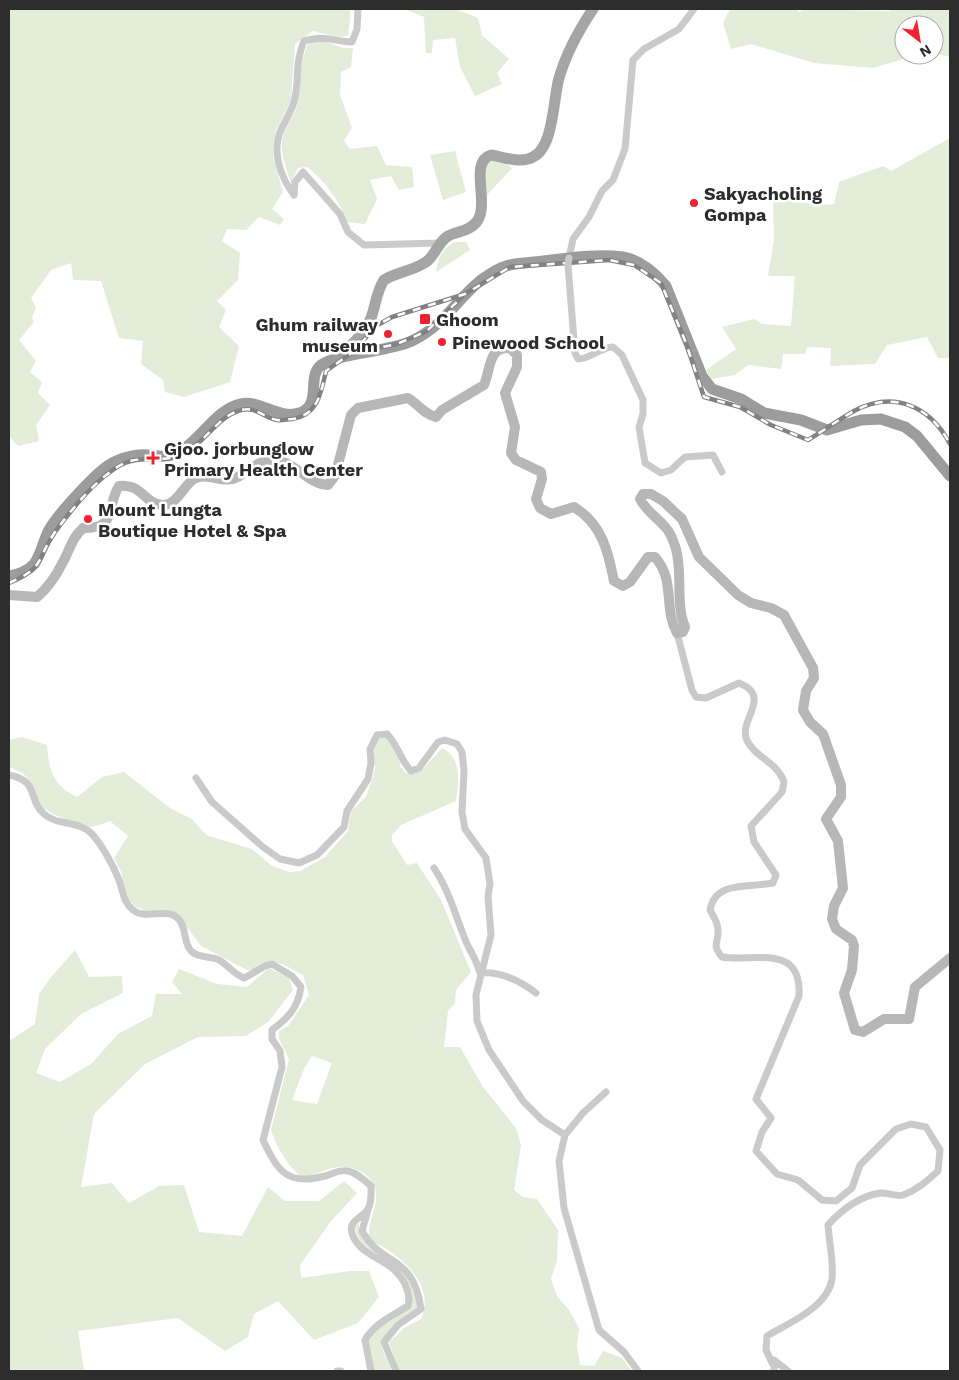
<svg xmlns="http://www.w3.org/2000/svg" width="959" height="1380" viewBox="0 0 959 1380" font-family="'Work Sans',sans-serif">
<rect width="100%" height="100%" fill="#fff"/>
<path fill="#e4ecda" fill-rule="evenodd" d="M 9,9 L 351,9 L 348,36 L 338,37 L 313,31 L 295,44 L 291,101 L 276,131 L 273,143 L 273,157 L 283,192 L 272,209 L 284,219 L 280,225 L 259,217 L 246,230 L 227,229 L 222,241 L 240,253 L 238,280 L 217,301 L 226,310 L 219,327 L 239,346 L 230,382 L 184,397 L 165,392 L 163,380 L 141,364 L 143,341 L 119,338 L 101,281 L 73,280 L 71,263 L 51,270 L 31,298 L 36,307 L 32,318 L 34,322 L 19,340 L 36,361 L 30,372 L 42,382 L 38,393 L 50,405 L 36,425 L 39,441 L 18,446 L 9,436 Z
M 405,9 L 456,9 L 478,18 L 482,35 L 509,59 L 497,73 L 502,84 L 475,96 L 460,67 L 455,38 L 433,40 L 432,53 L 426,53 L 424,17 Z
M 730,9 L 797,9 L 799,12 L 804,9 L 889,11 L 891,9 L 950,9 L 950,57 L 934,53 L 934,25 L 904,25 L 904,55 L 917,55 L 873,68 L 814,63 L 751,44 L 731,49 L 723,23 Z
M 321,40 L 343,48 L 353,48 L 351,67 L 341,72 L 340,95 L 352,128 L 344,141 L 350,149 L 377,146 L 386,165 L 412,167 L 414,187 L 399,190 L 391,176 L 370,180 L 377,199 L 365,224 L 347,222 C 340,201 324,180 307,167 L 298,168 L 291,183 C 286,168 278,149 284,133 C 288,122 296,113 298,101 C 302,78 298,67 308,44 Z
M 950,138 L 950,358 L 938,358 L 927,337 L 887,345 L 875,364 L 830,366 L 831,348 L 807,347 L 805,354 L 783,354 L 781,369 L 748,365 L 735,375 L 711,379 L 706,370 L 736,349 L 722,327 L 754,319 L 762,324 L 791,326 L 795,276 L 768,276 L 774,240 L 773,198 L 820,205 L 834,204 L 839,182 L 883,166 L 891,171 Z
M 455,151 L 466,192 L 443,200 L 430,155 Z
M 490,161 L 503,161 L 512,168 L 486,196 L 483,167 Z
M 454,242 L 466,242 L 470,250 L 436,272 C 438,258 441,250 454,242 Z
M 22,737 L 47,745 C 49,771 53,785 77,797 L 102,777 L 124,772 L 170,808 L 192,819 L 206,835 L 252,849 L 272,866 L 289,872 L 300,871 L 325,857 L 348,831 L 351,811 L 366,797 L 373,777 L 375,767 L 372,751 L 378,738 L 387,738 L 401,758 L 400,766 L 406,773 C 422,776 431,759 442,748 C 462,757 459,783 456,801 L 401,825 L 392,835 L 392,841 L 407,865 L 417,863 L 441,900 L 471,972 L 456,990 L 455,1003 L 448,1011 L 444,1047 L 460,1047 L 483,1087 L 516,1128 L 521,1145 L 514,1190 L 523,1197 L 537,1199 L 558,1230 L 557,1260 L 551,1279 L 557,1296 L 569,1310 L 579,1328 L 577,1345 L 580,1365 L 594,1366 L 603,1351 L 622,1358 L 632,1371 L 399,1371 L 389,1342 L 404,1328 L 421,1319 C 433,1294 415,1270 395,1255 C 387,1248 377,1245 369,1238 C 368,1224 374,1214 376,1200 C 379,1179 358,1165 339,1167 C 326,1168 315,1176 302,1177 C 288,1167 276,1146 271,1130 L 289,1059 L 279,1039 L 279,1031 L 288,1026 L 309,995 L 303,975 C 282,964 271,953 251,972 L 201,946 L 177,914 L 162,910 L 146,911 L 136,907 L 126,896 L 121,871 L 114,858 L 128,836 L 110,821 C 104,823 97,826 91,827 C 83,827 47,813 41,806 C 26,787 39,778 9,767 L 9,740 ZM 312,1056 L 332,1063 L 317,1104 L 292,1100 L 304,1069 Z
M 75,950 L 89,977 L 122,976 L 123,993 L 81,1014 L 45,1049 L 36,1073 L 60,1082 L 91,1064 L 118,1034 L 152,1016 L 156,994 L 182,994 L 172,982 L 179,969 L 217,984 L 247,987 L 269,968 L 289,978 L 293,990 L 268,1022 L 246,1036 L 198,1037 L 145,1064 L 94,1114 L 81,1187 L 112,1183 L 129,1203 L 159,1186 L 184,1185 L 199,1232 L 242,1236 L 268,1187 L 285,1201 L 319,1201 L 344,1181 L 357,1193 L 331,1221 L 300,1265 L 301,1278 L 350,1271 L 369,1271 L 379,1297 L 358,1323 L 314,1340 L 278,1301 L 254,1314 L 248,1337 L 225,1351 L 178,1318 L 78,1331 L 84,1371 L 9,1371 L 9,1041 L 35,1024 L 39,994 L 51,977 Z
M 359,1222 C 359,1245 377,1249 393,1261 C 402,1268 410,1279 413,1290 C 416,1296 418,1301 417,1309 L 396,1323 L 382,1340 L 383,1351 L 392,1371 L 373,1371 C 371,1363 367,1352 368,1344 C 372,1322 411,1318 412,1300 C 409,1291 407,1279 400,1271 C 385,1253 359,1254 355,1226 Z"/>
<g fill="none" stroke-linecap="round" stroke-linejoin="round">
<path stroke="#cacaca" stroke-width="7" d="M 358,9 L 357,29 L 352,42 C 331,41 327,35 304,41 C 294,65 300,80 294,102 C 291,112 285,121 281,130 C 271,151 281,178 294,195 L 295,182 L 303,172 L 340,214 L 348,232 L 364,245 L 441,243
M 569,258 L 573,239 L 589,217 L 602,191 L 613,180 L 625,149 L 633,60 L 644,49 L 679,29 L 694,9
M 568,265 L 575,353 L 578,359 C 591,359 600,347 613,347 L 622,355 L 643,400 L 643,414 L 639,427 L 645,463 L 661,473 L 671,470 L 685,457 L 713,455 L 722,472
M 677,633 L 692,690 L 696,697 L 706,698 L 739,683 C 772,696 740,719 746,738 C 753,757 778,762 784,782 L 782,792 L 751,826 L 754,842 L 776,875 L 773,883 C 750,888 715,880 710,910 C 713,916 718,922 718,930 C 719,943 711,944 722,957 C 755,962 802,943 799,996 L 756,1099 L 771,1118 L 762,1132 L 756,1151 L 777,1174 L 798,1180 L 822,1200 L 836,1201 L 852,1188 L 860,1165 L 896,1129 L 911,1124 L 926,1127 L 940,1150 L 938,1171 C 927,1181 917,1190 903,1195 C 896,1197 887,1192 880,1193 C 860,1196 841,1210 828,1225 C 829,1242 834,1262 832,1279 C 828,1307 789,1323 767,1336 L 766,1350 L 773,1365
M 9,775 C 40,781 27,799 44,814 C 57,826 79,820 92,834 C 102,845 113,865 119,880 C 123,891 123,902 133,910 C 143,919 161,910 173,915 C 187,922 183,939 189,948 C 194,958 208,956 217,959 C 227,963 230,972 244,978 C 255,973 261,966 272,964 L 292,976 L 301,987 C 298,1008 288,1018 272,1030 L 272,1039 L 280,1051 L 282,1067 L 263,1140 C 278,1172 288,1186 325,1176 C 332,1174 340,1169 348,1171 C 357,1173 364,1180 371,1186 C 371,1193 372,1202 368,1209 C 363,1218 346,1220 353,1236 C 363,1259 392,1258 405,1284 C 408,1292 410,1298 408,1306 C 392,1316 374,1324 365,1340 L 371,1371
M 196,778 L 212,802 L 263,847 L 280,859 L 299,863 L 317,855 L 344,827 L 347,811 L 368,779 L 371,763 L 370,749 L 377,735 L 387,734 C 398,745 401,761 411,771 L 419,768 L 438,742 L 445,740 L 457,744 L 462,752 L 464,771 L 462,812 L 465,829 L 486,858 L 490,884 L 488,896 L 491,935 L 476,995 L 477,1021 L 489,1050 L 523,1101 L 542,1120 L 565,1135
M 434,868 C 450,892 456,918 467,944 C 472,954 477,961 480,973 C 500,971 520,981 536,993
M 606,1092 L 583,1113 L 565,1135 L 559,1161 L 564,1208 L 599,1330 L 624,1352 L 638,1371
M 368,1210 L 362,1231 C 383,1268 413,1253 421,1309 L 398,1325 L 384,1342 L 396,1371
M 337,1371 L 341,1371
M 774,1371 L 774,1360 L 788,1371"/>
<path stroke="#b7b7b7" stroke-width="10" d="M 9,595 L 37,597 C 47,589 57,574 63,562 C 70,549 72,538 83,528 C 118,529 106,506 119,486 C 142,483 144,504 163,505 C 176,506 184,485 194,479 C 205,472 220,482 232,479 C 246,476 255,460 273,460 C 294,460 307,484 328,485 L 335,476 L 351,415 L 358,408 L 408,398 C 418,404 425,415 436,417 L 442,410 L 484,385 C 491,369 488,346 510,348 L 517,355 L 517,367 L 505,393 L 515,427 L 511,453 L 516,460 L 541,472 L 542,479 L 536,499 L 540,508 L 551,514 L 574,507 C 602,524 608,551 614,581 L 623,586 L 630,582 L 648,557 L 655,557 C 676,581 663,608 677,633 L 683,632 L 685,627 C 675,603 683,575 676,549 C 674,543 671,533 666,528 C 658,518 646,511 640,499 L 643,494 L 651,494 L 663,501 L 682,519 L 699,557 L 738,595 L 751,603 L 771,608 L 784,615 L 813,668 L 814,678 L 806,691 L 803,710 L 810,722 L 823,734 L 841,785 L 841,797 L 826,819 L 838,841 L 843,888 L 834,906 L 832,919 L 836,929 L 852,940 L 854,946 L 852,970 L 844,993 L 855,1030 L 863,1032 L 884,1019 L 909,1019 L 915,987 L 950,958"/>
<path stroke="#a5a5a5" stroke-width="11" d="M 338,358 C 350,346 365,334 371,318 C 376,305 376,292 384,280 C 397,272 413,271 426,262 C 435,256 438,242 448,236 C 458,231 471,231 478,220 C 489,201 469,162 491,155 C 504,157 521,164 533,157 C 554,147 553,99 559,78 C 566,54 579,30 593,9"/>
<path stroke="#9c9c9c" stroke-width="11" d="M 9,576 C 17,575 28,571 34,564 C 41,555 43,541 49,530 C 57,515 95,474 109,465 C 119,458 135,454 148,455 C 154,455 162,457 168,456 C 196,450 213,410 240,404 C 259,399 279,420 299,413 C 323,406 306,377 321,365 C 338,353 388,352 412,341 C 445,325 455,301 481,280 C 488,275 498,268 506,266 C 515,263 525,263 534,262 C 562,259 595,253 623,257 C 641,260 655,273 666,286 L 702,376 L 712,389 L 741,399 L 764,413 L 801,420 L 827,430 L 861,420 L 881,419 L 905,427 L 917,436 L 950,476"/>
<defs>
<path id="rail" d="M 352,353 L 397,344 L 427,331 L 462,297
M 9,583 C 45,568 36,560 55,532 C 71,510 100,474 125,463 C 143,455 163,463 181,455 C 202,446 218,417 238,411 C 255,405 262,417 277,420 C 281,421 288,419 292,419 C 318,415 321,393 326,371 L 357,349 L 374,327 L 392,317 L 465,294 L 510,267 L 609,260 L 634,265 L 661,283 L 686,343 L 704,397 L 740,407 L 771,425 L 808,440 C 823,431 838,420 854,411 C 894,390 930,406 950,444"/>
</defs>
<use href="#rail" stroke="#828282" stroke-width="4.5"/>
<use href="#rail" stroke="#fff" stroke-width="2.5" stroke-dasharray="8" stroke-linecap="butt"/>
<path stroke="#cacaca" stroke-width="7" d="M 568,265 L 569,258"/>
</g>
<g fill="#f3212f" stroke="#fff" stroke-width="2">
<circle cx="694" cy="203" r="5"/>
<rect x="419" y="313" width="12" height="12" rx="2.5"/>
<circle cx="388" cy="334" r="5"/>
<circle cx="442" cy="342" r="5"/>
<path d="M150.5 450.5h5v5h5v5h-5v5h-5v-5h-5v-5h5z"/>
<circle cx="88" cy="519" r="5"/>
</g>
<g text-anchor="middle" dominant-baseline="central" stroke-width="5" stroke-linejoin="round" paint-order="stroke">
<g font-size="18" font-weight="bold" fill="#2d2d2d" stroke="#fff" text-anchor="start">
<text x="704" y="193">Sakyacholing<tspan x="704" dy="21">Gompa</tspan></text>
<text x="436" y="319">Ghoom</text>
<text x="378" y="324" text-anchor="end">Ghum railway<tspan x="378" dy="21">museum</tspan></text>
<text x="452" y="342">Pinewood School</text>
<text x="164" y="448">Gjoo. jorbunglow<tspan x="164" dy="21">Primary Health Center</tspan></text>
<text x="98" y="509">Mount Lungta<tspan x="98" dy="21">Boutique Hotel &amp; Spa</tspan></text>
</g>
</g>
<rect width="959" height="1380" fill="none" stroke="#2d2d2d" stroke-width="20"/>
<g transform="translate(919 40) rotate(149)"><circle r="24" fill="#ffffff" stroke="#ababab"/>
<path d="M0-4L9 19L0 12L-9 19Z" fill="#f3212f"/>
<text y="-8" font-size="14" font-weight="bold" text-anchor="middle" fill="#2d2d2d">N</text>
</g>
</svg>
